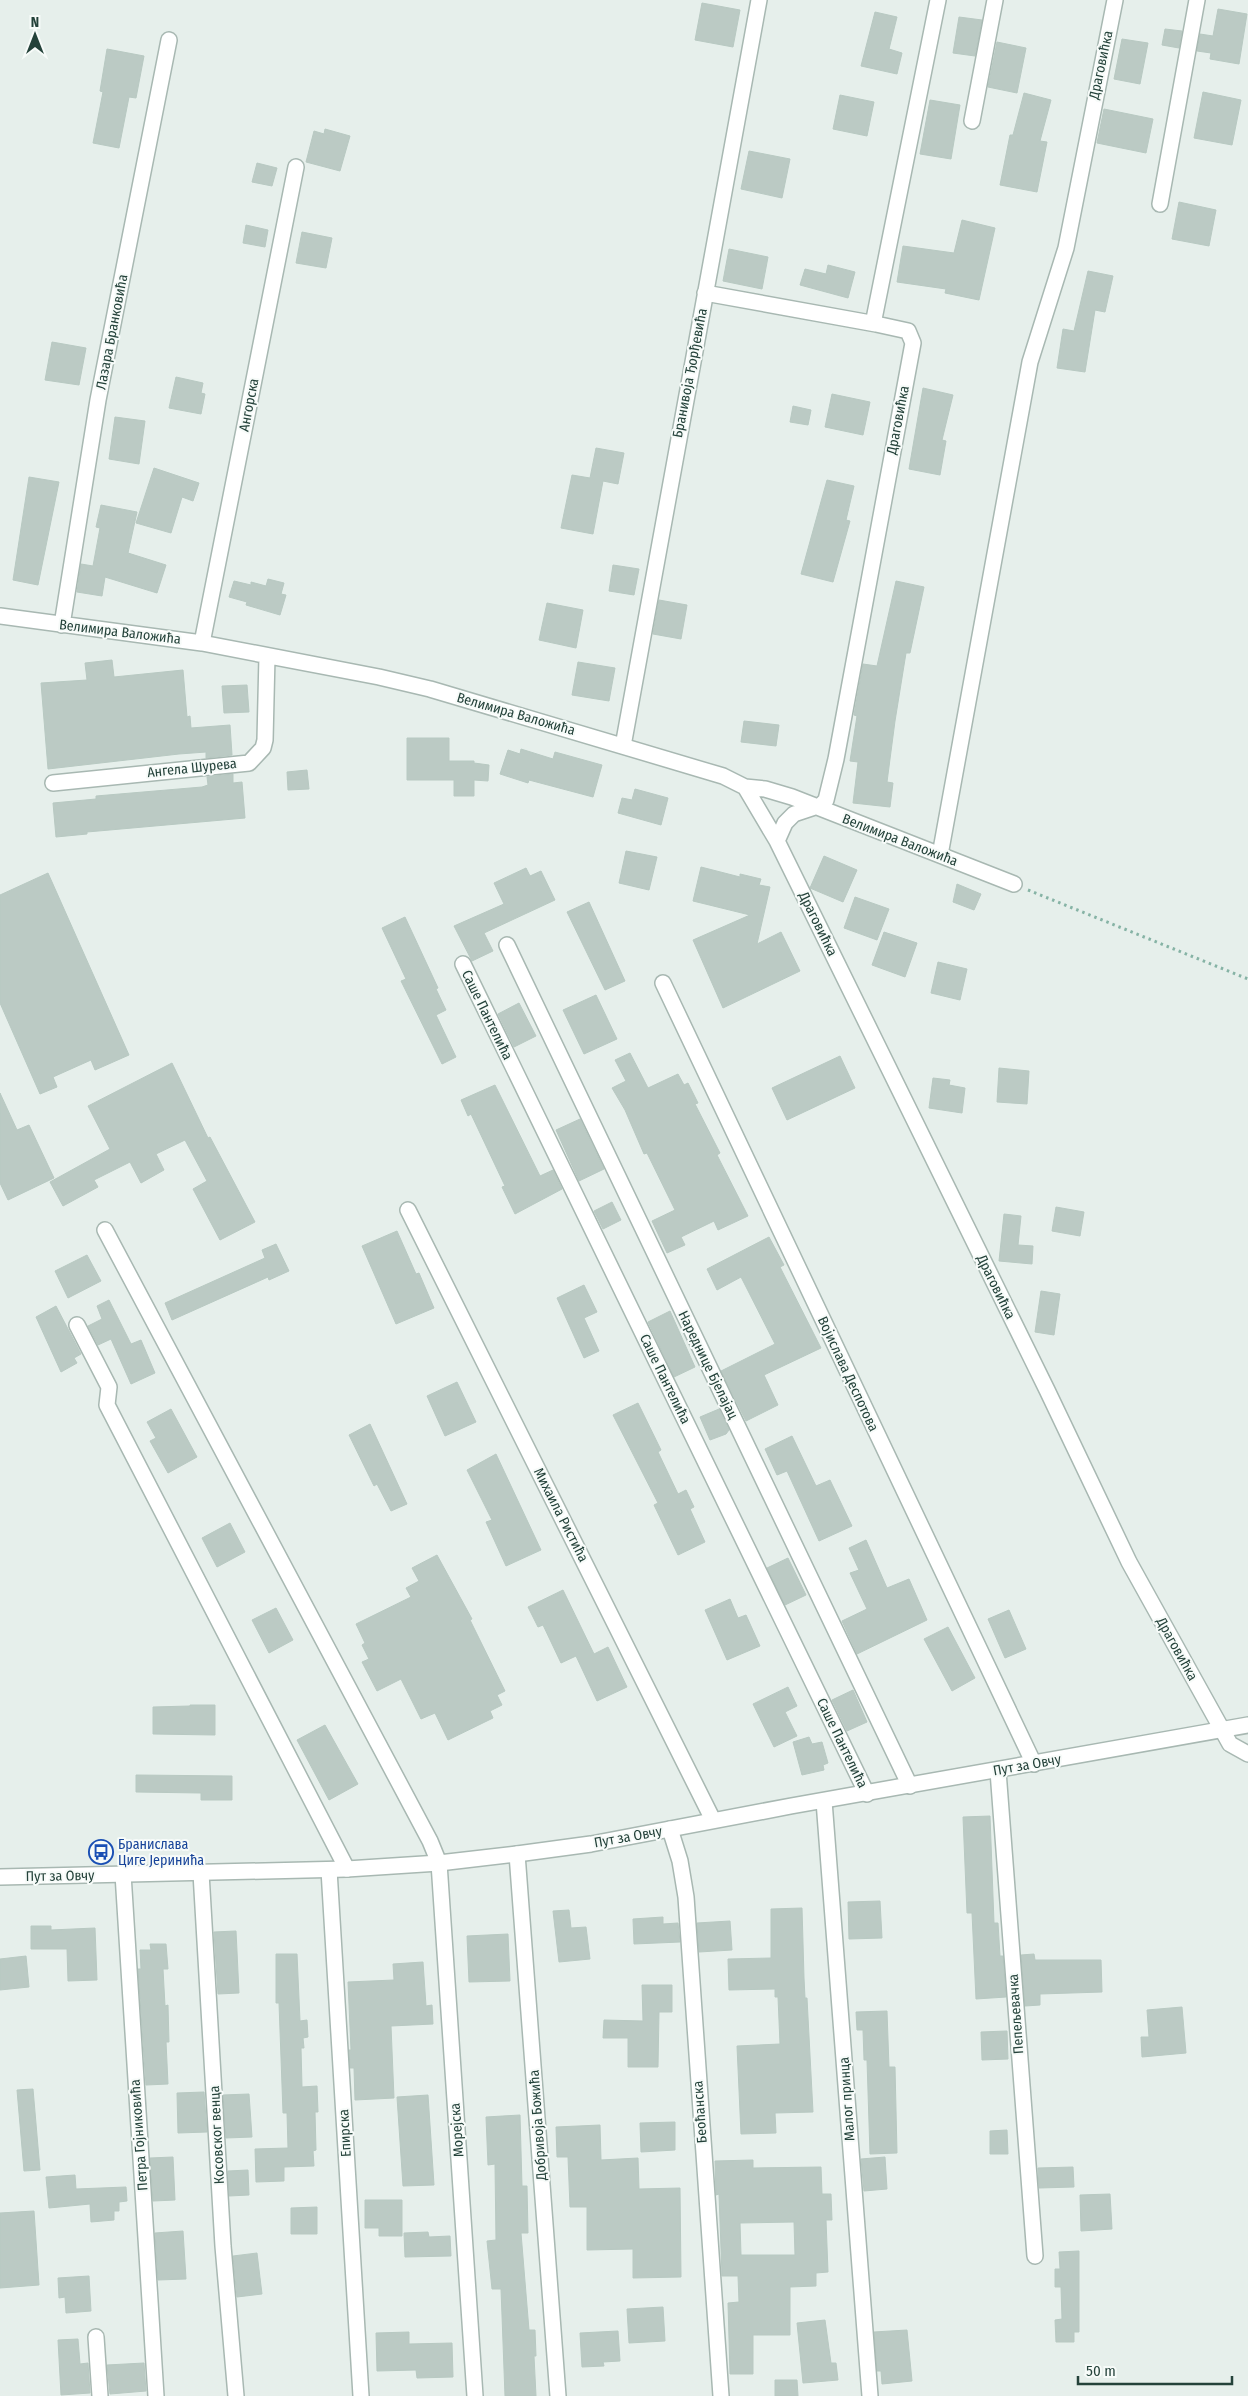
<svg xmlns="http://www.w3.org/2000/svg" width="1248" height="2396" viewBox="0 0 1248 2396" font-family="'Fira Sans Condensed',sans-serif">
<rect width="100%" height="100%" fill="#e6efeb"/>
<path fill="#bbcac4" stroke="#b8c9c2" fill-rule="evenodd" d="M 702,3 L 740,10 L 733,47 L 695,40 Z
M 1218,9 L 1247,14 L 1239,64 L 1210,59 L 1211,53 L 1197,51 L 1200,34 L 1213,36 Z
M 875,12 L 897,17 L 889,49 L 902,53 L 897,74 L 861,66 Z
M 959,17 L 982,20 L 975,56 L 953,53 Z
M 1165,29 L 1182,31 L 1179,48 L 1162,45 Z
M 1122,39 L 1148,43 L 1140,84 L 1114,79 Z
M 997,42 L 1026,48 L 1017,93 L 988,87 Z
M 107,49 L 144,56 L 136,98 L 129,97 L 119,148 L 93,143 L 103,92 L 100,91 Z
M 1203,92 L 1241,100 L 1232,145 L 1194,138 Z
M 1024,93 L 1051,100 L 1040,141 L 1047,142 L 1037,192 L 1000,185 L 1010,135 L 1013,135 Z
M 840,95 L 874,102 L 867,136 L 833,129 Z
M 930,100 L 960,105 L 951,159 L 920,154 Z
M 1104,109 L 1153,119 L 1146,153 L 1097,143 Z
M 325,129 L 350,136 L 340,171 L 306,162 L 314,131 L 324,134 Z
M 749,151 L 790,159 L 782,198 L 741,189 Z
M 257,163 L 277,168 L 272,186 L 252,182 Z
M 1179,202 L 1216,210 L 1209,246 L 1172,239 Z
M 962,220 L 995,228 L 979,300 L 945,293 L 946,289 L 897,282 L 903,246 L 954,253 Z
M 246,225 L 268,230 L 265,247 L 243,243 Z
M 302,232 L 332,238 L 326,268 L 296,263 Z
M 729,249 L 768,257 L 762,289 L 723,281 Z
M 828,265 L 855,272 L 848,298 L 800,285 L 805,269 L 826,274 Z
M 1088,271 L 1113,276 L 1105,312 L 1095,310 L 1085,372 L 1057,368 L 1063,329 L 1074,331 Z
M 52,342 L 86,348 L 79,385 L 45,380 Z
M 176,377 L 203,383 L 201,393 L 205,394 L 201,414 L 169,408 Z
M 923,388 L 953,395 L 942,440 L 946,441 L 940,475 L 909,469 Z
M 832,394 L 870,402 L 863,435 L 825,427 Z
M 793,406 L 811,410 L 808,425 L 790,422 Z
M 115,417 L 145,421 L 139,464 L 109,459 Z
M 596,448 L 624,453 L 618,484 L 603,481 L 593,534 L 561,528 L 572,475 L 590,478 Z
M 154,468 L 199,483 L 193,501 L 182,497 L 171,533 L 136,523 Z
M 29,477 L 59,482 L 38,585 L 13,580 Z
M 827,480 L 854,486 L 846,520 L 850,521 L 833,582 L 801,574 Z
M 101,505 L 137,512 L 128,553 L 166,565 L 157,593 L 105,577 L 102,596 L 77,592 L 81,564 L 93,566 L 100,528 L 96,527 Z
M 613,565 L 639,569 L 634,595 L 609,591 Z
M 268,579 L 284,583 L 281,594 L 286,595 L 280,615 L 246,605 L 247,602 L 229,597 L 234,581 L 251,585 L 251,582 L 266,586 Z
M 896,581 L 924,587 L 910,653 L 906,653 L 895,721 L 887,782 L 893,783 L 890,807 L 853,803 L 858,762 L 850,761 L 857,716 L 854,715 L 863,664 L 877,666 Z
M 659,600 L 687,605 L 681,639 L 653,634 Z
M 547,603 L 583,610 L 576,648 L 539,640 Z
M 112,660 L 114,677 L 183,670 L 187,717 L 190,716 L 191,728 L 230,725 L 232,755 L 206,758 L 206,752 L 179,754 L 48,769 L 41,683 L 87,680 L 85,663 Z
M 578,662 L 615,668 L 609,701 L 572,695 Z
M 247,685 L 249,712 L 224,713 L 222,686 Z
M 744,721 L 779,725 L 776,746 L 741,742 Z
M 407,738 L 449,738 L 449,761 L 474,761 L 474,763 L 489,765 L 488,781 L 474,780 L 474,796 L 454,796 L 454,780 L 407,780 Z
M 521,749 L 553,759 L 555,752 L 602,765 L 593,797 L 529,780 L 528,783 L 500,774 L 508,750 L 520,754 Z
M 307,770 L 309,789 L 288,790 L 287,772 Z
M 233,774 L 233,783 L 242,782 L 245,818 L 87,832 L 87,834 L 56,837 L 53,803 L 96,799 L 96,796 L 202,787 L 208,785 L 207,777 Z
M 635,789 L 668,798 L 661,825 L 618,813 L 622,798 L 632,800 Z
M 626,851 L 657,857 L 649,890 L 619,883 Z
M 824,856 L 857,870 L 843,902 L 810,888 Z
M 701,867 L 740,877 L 740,874 L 761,879 L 759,885 L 770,887 L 757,944 L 781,932 L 800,971 L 723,1008 L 693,940 L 750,915 L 693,901 Z
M 526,868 L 530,876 L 541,871 L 555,900 L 484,933 L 493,951 L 472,961 L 454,926 L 504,904 L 494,883 Z
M 48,873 L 129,1055 L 95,1070 L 91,1060 L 53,1077 L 57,1087 L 40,1094 L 0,1003 L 0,895 Z
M 957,884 L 981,894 L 974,910 L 953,902 Z
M 855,897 L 889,909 L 877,940 L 844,928 Z
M 589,902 L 625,981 L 605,990 L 567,912 Z
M 405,917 L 438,988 L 436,989 L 446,1010 L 436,1015 L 456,1057 L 442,1064 L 401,981 L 406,979 L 382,928 Z
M 884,932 L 917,943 L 905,977 L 872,965 Z
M 938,962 L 967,969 L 960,1000 L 931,993 Z
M 596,995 L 617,1039 L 584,1054 L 563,1010 Z
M 519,1003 L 536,1036 L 514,1047 L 498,1014 Z
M 630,1053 L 648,1088 L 678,1074 L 684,1085 L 688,1083 L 698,1103 L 695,1104 L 720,1153 L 717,1155 L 748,1216 L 718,1230 L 714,1221 L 681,1237 L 685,1245 L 667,1253 L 652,1221 L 675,1210 L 647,1153 L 644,1154 L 625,1110 L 612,1088 L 626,1081 L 615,1060 Z
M 840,1056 L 855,1088 L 787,1120 L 772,1088 Z
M 172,1063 L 208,1138 L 210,1137 L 255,1222 L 220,1240 L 193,1189 L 207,1181 L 185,1140 L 156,1154 L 164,1170 L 141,1183 L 130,1162 L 94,1180 L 98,1187 L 63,1206 L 50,1182 L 110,1149 L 88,1106 Z
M 999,1068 L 1029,1071 L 1027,1104 L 997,1102 Z
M 933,1078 L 950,1080 L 949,1085 L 965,1088 L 962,1113 L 929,1108 Z
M 495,1085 L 540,1176 L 553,1170 L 562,1189 L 515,1214 L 502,1187 L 505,1186 L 471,1114 L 468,1116 L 461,1100 Z
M 0,1093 L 17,1130 L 29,1125 L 54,1178 L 8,1200 L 0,1183 Z
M 580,1119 L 604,1169 L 579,1181 L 556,1130 Z
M 612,1202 L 621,1220 L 603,1229 L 594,1211 Z
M 1056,1207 L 1084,1212 L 1080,1236 L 1052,1231 Z
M 1004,1214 L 1021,1216 L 1018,1245 L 1033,1246 L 1032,1264 L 999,1261 Z
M 397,1231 L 416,1274 L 419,1273 L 434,1308 L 396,1324 L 362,1246 Z
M 769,1237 L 784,1265 L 780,1267 L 821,1348 L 764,1375 L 778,1405 L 746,1421 L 721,1371 L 775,1344 L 741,1277 L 717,1290 L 707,1269 Z
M 276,1244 L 289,1271 L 269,1280 L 268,1277 L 172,1320 L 165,1303 L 265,1258 L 262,1250 Z
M 87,1255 L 101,1281 L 68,1298 L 55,1271 Z
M 584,1285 L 597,1312 L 584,1318 L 599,1351 L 584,1358 L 557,1298 Z
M 1041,1291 L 1060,1294 L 1054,1335 L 1035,1332 Z
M 109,1300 L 131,1344 L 141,1340 L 155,1373 L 131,1384 L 111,1339 L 98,1345 L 88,1326 L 102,1319 L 97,1306 Z
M 56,1306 L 81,1354 L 74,1358 L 77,1363 L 61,1372 L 36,1317 Z
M 670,1311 L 695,1367 L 674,1377 L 648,1322 Z
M 457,1382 L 476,1422 L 445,1436 L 427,1396 Z
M 638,1403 L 661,1450 L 658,1452 L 678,1494 L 686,1490 L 694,1507 L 690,1509 L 705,1542 L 678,1555 L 654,1505 L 658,1503 L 613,1415 Z
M 171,1409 L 197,1457 L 168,1473 L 150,1441 L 156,1438 L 147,1422 Z
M 719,1409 L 729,1430 L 726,1434 L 710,1440 L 700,1417 Z
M 370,1424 L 407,1504 L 391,1511 L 377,1484 L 374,1486 L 349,1435 Z
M 792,1436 L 816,1486 L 830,1480 L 852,1526 L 819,1541 L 787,1471 L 777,1475 L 765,1449 Z
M 496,1454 L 541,1550 L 506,1566 L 486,1522 L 492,1520 L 467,1470 Z
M 230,1523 L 245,1552 L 217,1567 L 202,1538 Z
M 866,1540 L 887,1588 L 909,1579 L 927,1620 L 857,1654 L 842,1621 L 867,1609 L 850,1573 L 859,1570 L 849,1548 Z
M 437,1555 L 472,1619 L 470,1620 L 505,1691 L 497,1695 L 502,1705 L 490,1711 L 493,1718 L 448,1740 L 435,1713 L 421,1719 L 401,1679 L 377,1691 L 362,1662 L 369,1659 L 362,1645 L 365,1643 L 356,1624 L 411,1597 L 406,1588 L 419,1581 L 412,1568 Z
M 788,1558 L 806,1595 L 785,1605 L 767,1568 Z
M 563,1590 L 594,1654 L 608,1647 L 627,1687 L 597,1701 L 576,1656 L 561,1663 L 543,1625 L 538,1627 L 528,1607 Z
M 730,1599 L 738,1618 L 746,1615 L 760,1646 L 727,1660 L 705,1610 Z
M 276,1608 L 293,1640 L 269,1653 L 252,1620 Z
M 1009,1610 L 1026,1649 L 1005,1658 L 988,1619 Z
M 948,1627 L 975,1678 L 952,1691 L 924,1639 Z
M 788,1687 L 797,1706 L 785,1712 L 797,1736 L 774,1747 L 753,1704 Z
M 853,1690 L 867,1722 L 847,1731 L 832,1700 Z
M 190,1705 L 215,1705 L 215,1735 L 153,1734 L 153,1707 L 190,1706 Z
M 325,1725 L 358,1784 L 329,1800 L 297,1740 Z
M 809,1737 L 812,1744 L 822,1742 L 828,1763 L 823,1765 L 824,1770 L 802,1775 L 793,1742 Z
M 136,1775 L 232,1776 L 232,1800 L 201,1800 L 201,1793 L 136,1792 Z
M 990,1816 L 994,1923 L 998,1923 L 1000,1956 L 1003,1956 L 1006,1997 L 976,1999 L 972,1913 L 967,1913 L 963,1817 Z
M 880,1901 L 882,1938 L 849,1939 L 848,1902 Z
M 802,1908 L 804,1978 L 805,1998 L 807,1998 L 813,2112 L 775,2113 L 776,2133 L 741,2134 L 737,2046 L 780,2044 L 778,1997 L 775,1997 L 775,1989 L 729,1990 L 728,1959 L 771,1958 L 771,1909 Z
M 569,1910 L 571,1928 L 586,1927 L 590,1959 L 559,1962 L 553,1911 Z
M 663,1917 L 663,1924 L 678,1923 L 680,1942 L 634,1944 L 633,1919 Z
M 730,1921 L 732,1950 L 699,1952 L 697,1923 Z
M 31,1926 L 51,1926 L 51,1930 L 95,1928 L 97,1980 L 68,1981 L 67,1949 L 31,1949 Z
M 236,1931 L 239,1993 L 218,1994 L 214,1932 Z
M 508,1934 L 510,1981 L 469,1982 L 467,1936 Z
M 150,1944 L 166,1944 L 168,1969 L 163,1969 L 165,2006 L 168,2005 L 169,2042 L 166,2042 L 168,2084 L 146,2085 L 138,1969 L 141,1969 L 140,1950 L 151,1950 Z
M 276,1954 L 297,1954 L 300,2021 L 307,2020 L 308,2037 L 303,2038 L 304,2048 L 301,2048 L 302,2087 L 317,2086 L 318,2112 L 315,2112 L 316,2150 L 313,2151 L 314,2166 L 284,2167 L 284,2181 L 256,2182 L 255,2149 L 288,2148 L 287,2113 L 283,2113 L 279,2003 L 276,2003 Z
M 1034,1954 L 1035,1960 L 1101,1960 L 1102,1992 L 1040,1994 L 1040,2005 L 1025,2006 L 1021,1955 Z
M 26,1956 L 29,1987 L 0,1990 L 0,1959 Z
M 423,1962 L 426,2006 L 432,2005 L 433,2024 L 391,2026 L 394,2098 L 355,2100 L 354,2068 L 350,2068 L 349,2050 L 351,2050 L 348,1982 L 394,1980 L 393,1964 Z
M 642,1985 L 672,1985 L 672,2012 L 659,2012 L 658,2067 L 628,2067 L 628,2038 L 603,2038 L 604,2020 L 643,2021 Z
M 1182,2007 L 1186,2053 L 1142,2057 L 1141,2037 L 1149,2037 L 1147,2010 Z
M 887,2011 L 889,2067 L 895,2067 L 897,2153 L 870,2154 L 867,2060 L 864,2060 L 863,2030 L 857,2030 L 856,2012 Z
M 1007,2031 L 1008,2059 L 982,2060 L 981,2032 Z
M 33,2089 L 40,2170 L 24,2171 L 17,2090 Z
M 204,2092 L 207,2132 L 178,2133 L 177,2093 Z
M 249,2094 L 252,2137 L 226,2138 L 223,2095 Z
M 428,2095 L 434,2185 L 403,2186 L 397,2097 Z
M 520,2115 L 522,2186 L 527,2186 L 528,2233 L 521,2233 L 529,2330 L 535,2330 L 536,2356 L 534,2356 L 536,2396 L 505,2396 L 501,2289 L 492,2289 L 487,2241 L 496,2240 L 495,2164 L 488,2165 L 486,2117 Z
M 675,2122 L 675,2150 L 641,2152 L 640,2123 Z
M 600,2125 L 601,2160 L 638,2158 L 639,2189 L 680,2188 L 681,2277 L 633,2278 L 633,2249 L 587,2250 L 587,2207 L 570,2207 L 568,2157 L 557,2157 L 556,2127 Z
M 1007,2130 L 1008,2154 L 990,2154 L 990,2131 Z
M 173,2157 L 175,2200 L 153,2201 L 150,2158 Z
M 885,2157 L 887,2189 L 864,2191 L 861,2159 Z
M 753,2160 L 753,2168 L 821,2167 L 822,2194 L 831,2194 L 832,2220 L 826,2220 L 828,2272 L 816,2273 L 816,2286 L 790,2287 L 790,2335 L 753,2335 L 753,2374 L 730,2374 L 728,2303 L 739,2302 L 738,2276 L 722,2276 L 719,2194 L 716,2195 L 715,2161 ZM 794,2222 L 795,2255 L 741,2255 L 740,2223 Z
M 1073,2167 L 1074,2187 L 1039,2188 L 1038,2168 Z
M 248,2170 L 249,2195 L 229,2196 L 228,2171 Z
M 75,2175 L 76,2189 L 126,2187 L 127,2201 L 119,2202 L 119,2211 L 114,2211 L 114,2220 L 91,2222 L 90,2204 L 49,2208 L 46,2177 Z
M 1110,2194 L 1112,2229 L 1081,2231 L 1080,2195 Z
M 365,2200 L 402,2200 L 402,2236 L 379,2236 L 379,2228 L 365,2228 Z
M 317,2207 L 317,2234 L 291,2234 L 291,2208 Z
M 34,2211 L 39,2285 L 0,2288 L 0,2213 Z
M 183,2231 L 186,2279 L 158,2280 L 155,2233 Z
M 428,2232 L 429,2237 L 450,2236 L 451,2256 L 405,2257 L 404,2233 Z
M 1079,2251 L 1079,2332 L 1074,2332 L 1074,2342 L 1056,2342 L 1055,2320 L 1062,2319 L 1061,2287 L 1055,2287 L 1055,2269 L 1060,2269 L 1059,2252 Z
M 257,2253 L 262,2294 L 237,2297 L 233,2256 Z
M 89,2276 L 91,2311 L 66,2313 L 65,2297 L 59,2298 L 58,2278 Z
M 663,2307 L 665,2341 L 629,2343 L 627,2309 Z
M 825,2320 L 831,2363 L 836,2363 L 838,2380 L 803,2383 L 797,2323 Z
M 907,2330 L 912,2381 L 882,2384 L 881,2371 L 877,2371 L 874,2332 Z
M 618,2331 L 620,2361 L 603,2362 L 604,2366 L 582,2367 L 580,2333 Z
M 409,2332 L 409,2344 L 452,2343 L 453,2377 L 417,2378 L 416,2370 L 377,2371 L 376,2333 Z
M 78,2339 L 80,2364 L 88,2363 L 90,2393 L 61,2395 L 58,2340 Z
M 144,2363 L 146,2391 L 110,2394 L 107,2365 Z
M 775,2380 L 797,2380 L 798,2396 L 775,2396 Z"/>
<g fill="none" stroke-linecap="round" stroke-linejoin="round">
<defs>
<path id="minor" d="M 972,121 L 995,0
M 1160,204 L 1197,0
M 705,293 L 876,324
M 0,616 L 202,643 L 379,677 L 430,689 L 723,776 L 745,787 L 765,789 L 792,797 L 1014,884
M 62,625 L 98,400 L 169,40
M 202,643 L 296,167
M 623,746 L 759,0
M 53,783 L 249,763 L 263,748 L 265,740 L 267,656
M 745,787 L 777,841 L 1047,1390 L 1129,1562 L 1230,1744 L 1248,1754
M 777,841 L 785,823 L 794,814 L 821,805 L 826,800 L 836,759 L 913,343 L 908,331 L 876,324 L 874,319 L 938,0
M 940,855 L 1030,362 L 1066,248 L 1115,0
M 507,945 L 910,1786
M 463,964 L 867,1794
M 663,983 L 1034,1764
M 408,1210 L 713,1820
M 105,1230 L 430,1841 L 439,1863 L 475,2396
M 77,1325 L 109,1387 L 107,1405 L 347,1869
M 998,1771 L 1035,2256
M 824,1801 L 870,2396
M 670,1829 L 680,1861 L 686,1897 L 721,2396
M 517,1854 L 558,2396
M 329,1870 L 361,2396
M 201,1873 L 223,2246 L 236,2396
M 123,1874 L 156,2396
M 96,2337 L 100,2396"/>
<path id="tertiary" d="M 0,1877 L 347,1869 L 439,1863 L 517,1854 L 591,1844 L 791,1806 L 1248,1725"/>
</defs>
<use href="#minor" stroke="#a8b8b2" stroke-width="18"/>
<use href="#tertiary" stroke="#a8b8b2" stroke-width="18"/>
<path stroke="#86b3a5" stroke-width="3" stroke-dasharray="2.5 4" stroke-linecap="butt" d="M 1028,890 L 1248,979"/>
<use href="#minor" stroke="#fff" stroke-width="15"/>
<use href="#tertiary" stroke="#fff" stroke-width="15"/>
</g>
<defs>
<symbol id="bus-ring" viewBox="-11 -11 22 22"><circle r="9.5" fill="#f7fbf9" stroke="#1a4fb4" stroke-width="1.5"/><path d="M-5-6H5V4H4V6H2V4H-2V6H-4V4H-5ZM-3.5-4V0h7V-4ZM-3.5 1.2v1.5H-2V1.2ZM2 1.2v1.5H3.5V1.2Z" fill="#1a4fb4"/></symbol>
</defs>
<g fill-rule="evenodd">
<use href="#bus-ring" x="87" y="1838" width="28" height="28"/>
</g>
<g text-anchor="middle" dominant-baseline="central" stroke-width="4" stroke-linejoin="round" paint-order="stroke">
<g font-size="14" fill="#24423a" stroke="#f7fbf9">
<text transform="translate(1101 65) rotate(-78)">Драговићка</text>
<text transform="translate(112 332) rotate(-79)">Лазара Бранковића</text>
<text transform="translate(690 373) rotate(-79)">Бранивоја Ђорђевића</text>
<text transform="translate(249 405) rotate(-79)">Ангорска</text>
<text transform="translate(898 420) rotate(-79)">Драговићка</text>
<text transform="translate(120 632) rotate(7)">Велимира Валожића</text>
<text transform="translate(516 714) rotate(16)">Велимира Валожића</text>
<text transform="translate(192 768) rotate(-6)">Ангела Шурева</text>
<text transform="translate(900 840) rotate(21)">Велимира Валожића</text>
<text transform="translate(818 924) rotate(64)">Драговићка</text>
<text transform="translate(487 1015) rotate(64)">Саше Пантелића</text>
<text transform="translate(996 1287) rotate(64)">Драговићка</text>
<text transform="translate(708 1365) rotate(64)">Нареднице Бјелајац</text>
<text transform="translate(848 1374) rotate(65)">Војислава Деспотова</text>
<text transform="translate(665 1379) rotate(64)">Саше Пантелића</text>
<text transform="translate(561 1515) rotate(63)">Михаила Ристића</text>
<text transform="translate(1177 1649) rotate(61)">Драговићка</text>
<text transform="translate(842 1743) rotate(64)">Саше Пантелића</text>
<text transform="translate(1027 1765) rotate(-10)">Пут за Овчу</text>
<text transform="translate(628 1837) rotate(-10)">Пут за Овчу</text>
<text transform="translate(60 1876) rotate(-1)">Пут за Овчу</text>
<text transform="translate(1016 2014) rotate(-94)">Пепељевачка</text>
<text transform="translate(847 2099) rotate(-94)">Малог принца</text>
<text transform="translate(700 2112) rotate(-94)">Беоћанска</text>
<text transform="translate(538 2125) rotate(-94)">Добривоја Божића</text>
<text transform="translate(457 2130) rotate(-94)">Морејска</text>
<text transform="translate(345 2133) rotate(-93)">Епирска</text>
<text transform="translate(139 2135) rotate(-94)">Петра Гојниковића</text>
<text transform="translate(217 2135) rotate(-93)">Косовског венца</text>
</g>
<g font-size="14" fill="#164399" stroke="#f7fbf9" text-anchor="start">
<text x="118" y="1844">Бранислава<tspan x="118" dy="16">Циге Јеринића</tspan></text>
</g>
</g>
<g transform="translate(35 35)" stroke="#f7fbf9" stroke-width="4" paint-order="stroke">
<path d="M0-4L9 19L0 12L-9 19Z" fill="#24423a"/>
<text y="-8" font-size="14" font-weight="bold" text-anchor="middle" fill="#24423a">N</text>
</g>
<path d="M1078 2376v8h154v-8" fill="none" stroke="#24423a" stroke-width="2.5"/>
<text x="1086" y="2376" font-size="15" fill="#24423a" stroke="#f7fbf9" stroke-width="4" paint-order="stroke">50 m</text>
</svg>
